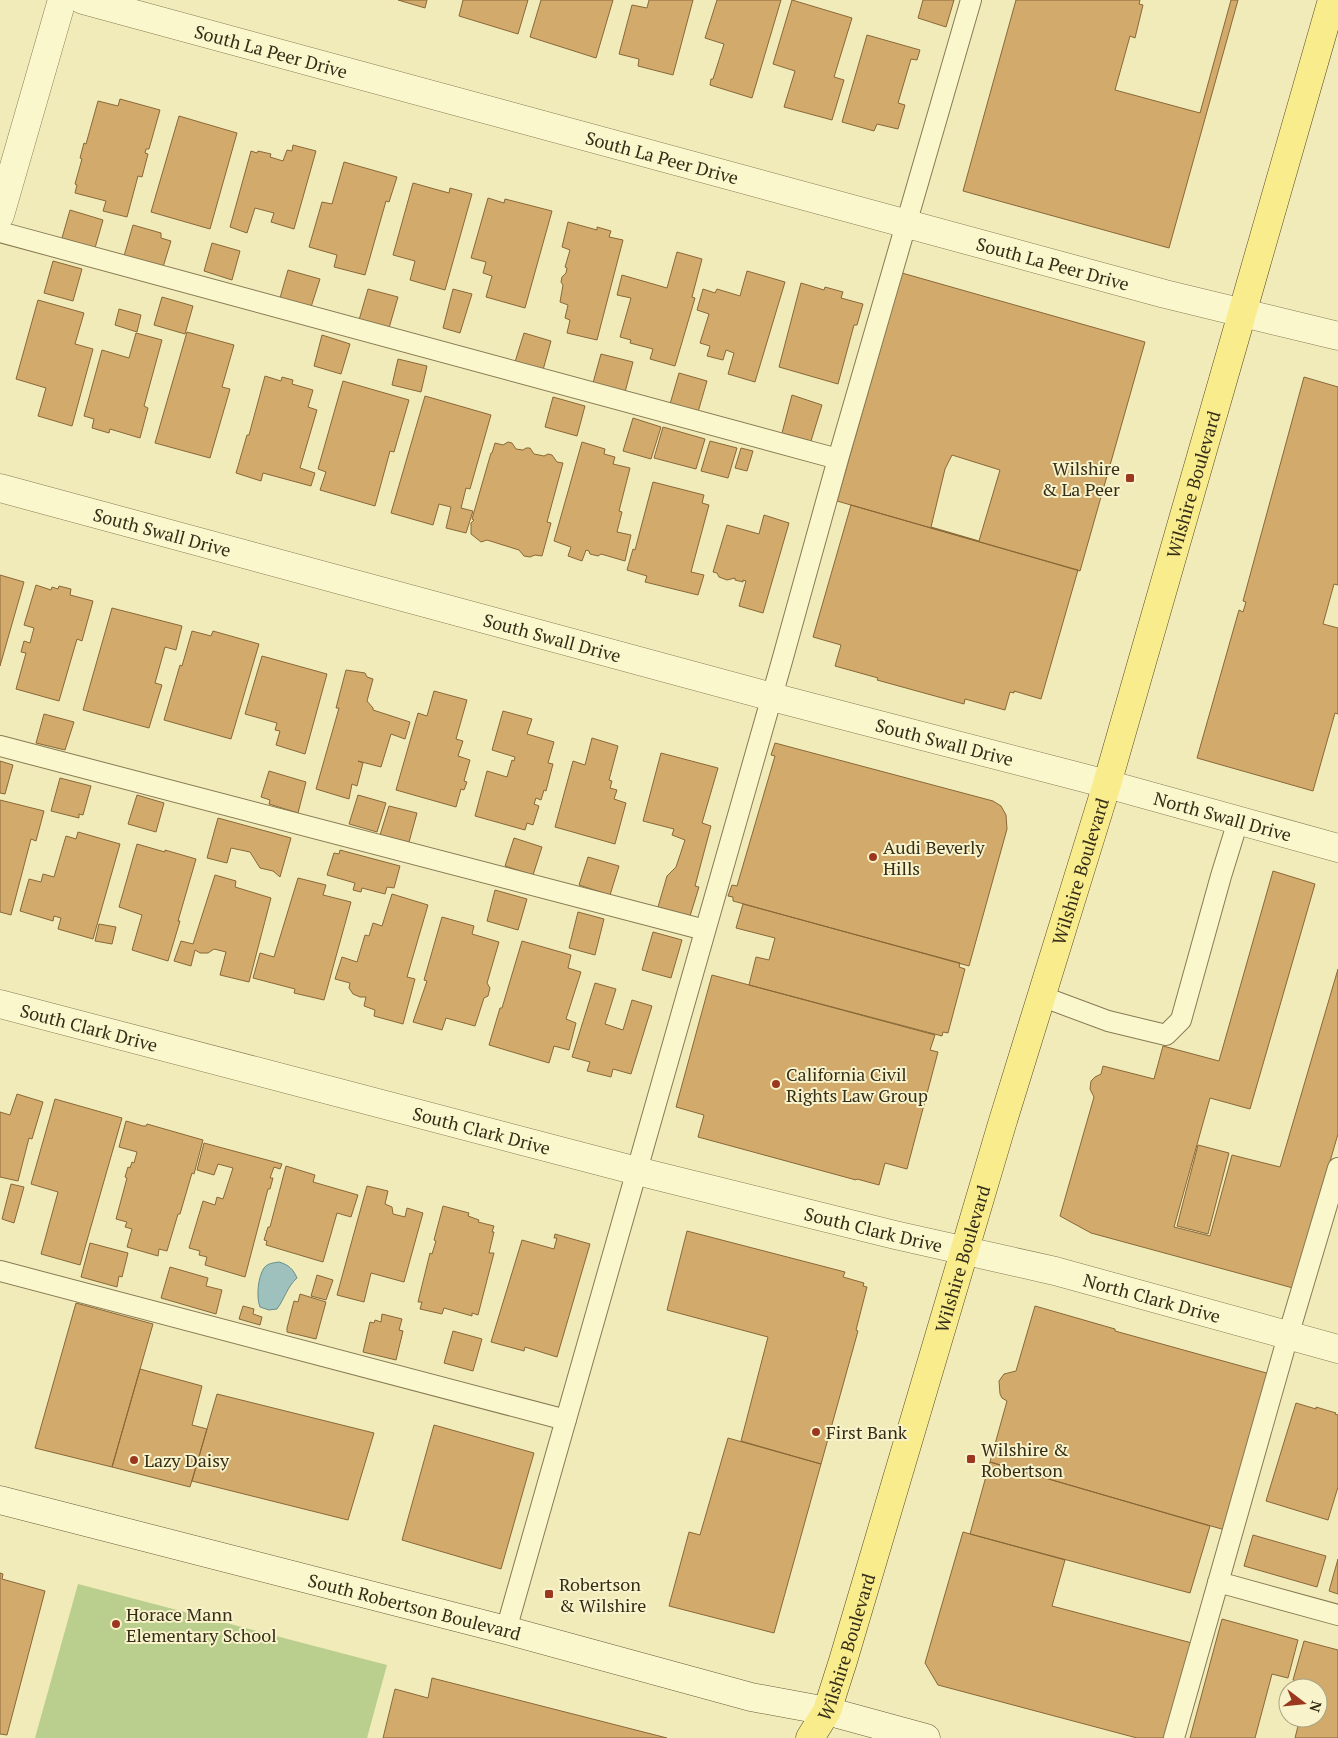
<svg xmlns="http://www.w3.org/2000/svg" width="1338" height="1738" viewBox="0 0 1338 1738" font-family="'PT Serif',serif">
<rect width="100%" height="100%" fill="#f1ebba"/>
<path fill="#bacf8d" d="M 78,1584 L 387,1665 L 367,1738 L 35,1738 Z"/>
<path fill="#9fc1bd" stroke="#668e8c" d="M 279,1262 C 289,1265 293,1269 297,1278 C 287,1287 285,1298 277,1309 L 269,1310 L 260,1307 C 256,1297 258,1277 264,1268 C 268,1263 273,1263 279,1262 Z"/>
<path fill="#d2aa6c" stroke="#896837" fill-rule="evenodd" d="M 398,0 L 427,0 L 425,8 Z
M 463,0 L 528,0 L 518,34 L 459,16 Z
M 541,0 L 613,0 L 596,58 L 530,37 Z
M 649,0 L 693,0 L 673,75 L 638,66 L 639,59 L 619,54 L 632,5 L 647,8 Z
M 717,0 L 781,0 L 752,98 L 710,85 L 711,79 L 713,79 L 724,44 L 705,38 Z
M 792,0 L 852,18 L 834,77 L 844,80 L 832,120 L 784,107 L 795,71 L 773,64 Z
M 923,0 L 954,0 L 946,27 L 918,18 Z
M 1016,0 L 1140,0 L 1139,4 L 1143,5 L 1135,38 L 1130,36 L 1115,90 L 1200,113 L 1231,0 L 1238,0 L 1169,248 L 963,191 Z
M 867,35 L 920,50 L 917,60 L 911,59 L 898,103 L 905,105 L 898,129 L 877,124 L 874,131 L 842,122 Z
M 120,99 L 160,110 L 149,149 L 146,149 L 145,153 L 148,154 L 142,177 L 138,176 L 127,217 L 103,211 L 106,201 L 75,193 L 77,185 L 75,184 L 82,159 L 80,158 L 84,143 L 86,144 L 98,101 L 118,106 Z
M 179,116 L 237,133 L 210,229 L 151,212 Z
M 293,145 L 316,151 L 294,229 L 271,222 L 274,213 L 255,208 L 247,233 L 230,227 L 251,151 L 257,153 L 258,151 L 271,154 L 270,157 L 283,161 L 287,150 L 292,151 Z
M 344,162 L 397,177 L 389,202 L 386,201 L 365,275 L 334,267 L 337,255 L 309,247 L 322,202 L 332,204 Z
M 413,183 L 449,193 L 450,188 L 472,194 L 445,290 L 410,280 L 415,261 L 393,255 Z
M 488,198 L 504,203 L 505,199 L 552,211 L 525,308 L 486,297 L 492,276 L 483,273 L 486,262 L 471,258 Z
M 70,210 L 103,220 L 95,248 L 62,238 Z
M 568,222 L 597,230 L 597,227 L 611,231 L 609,237 L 623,240 L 597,340 L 567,333 L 570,320 L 565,318 L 568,305 L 560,302 L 563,285 L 561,282 L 562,277 L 566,273 L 567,268 L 565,267 L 570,250 L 562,247 Z
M 133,225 L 161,233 L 161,238 L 171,241 L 163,267 L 124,256 Z
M 212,243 L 240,251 L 232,280 L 204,271 Z
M 677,252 L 702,259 L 692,297 L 695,298 L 675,366 L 650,359 L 653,349 L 630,343 L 631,340 L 620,337 L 631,298 L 617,295 L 622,275 L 667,288 Z
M 53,261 L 82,269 L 73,301 L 44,293 Z
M 288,270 L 320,279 L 311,307 L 280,298 Z
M 747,271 L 785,282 L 755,382 L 728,374 L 734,353 L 726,350 L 723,360 L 707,356 L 710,346 L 700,343 L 709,314 L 697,310 L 703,289 L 715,293 L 717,289 L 740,296 Z
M 902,273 L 1145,342 L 1080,571 L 837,501 ZM 952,455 L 1000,470 L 979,541 L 931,527 L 945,469 Z
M 801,283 L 824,290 L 825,287 L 843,292 L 841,298 L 863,304 L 857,325 L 854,325 L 838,384 L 779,367 Z
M 368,289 L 398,297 L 389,328 L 359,320 Z
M 453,289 L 472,294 L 460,333 L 443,328 Z
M 162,297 L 193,306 L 185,334 L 154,325 Z
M 38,300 L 84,313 L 75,344 L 93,349 L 72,426 L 38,416 L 46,388 L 16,379 Z
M 119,309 L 141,315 L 137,332 L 115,325 Z
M 187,332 L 234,345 L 222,387 L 230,389 L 210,458 L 155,443 Z
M 136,333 L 162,340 L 144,406 L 148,408 L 140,438 L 110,429 L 109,433 L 92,428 L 94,419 L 84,416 L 102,350 L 129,358 Z
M 524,333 L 551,341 L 543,370 L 515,362 Z
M 322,335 L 350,344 L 341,374 L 314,366 Z
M 601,354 L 633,362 L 625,392 L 593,383 Z
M 398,359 L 427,366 L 421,392 L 392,385 Z
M 679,373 L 707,381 L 698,412 L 670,404 Z
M 265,376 L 281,381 L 282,377 L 293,380 L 292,384 L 313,390 L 308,407 L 317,410 L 300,468 L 315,473 L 311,486 L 263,473 L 261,481 L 236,473 L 247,435 L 249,435 Z
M 1304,377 L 1338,387 L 1338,585 L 1334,584 L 1323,624 L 1338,628 L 1338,714 L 1335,713 L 1313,791 L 1197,758 L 1239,610 L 1243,612 L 1246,602 L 1243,601 Z
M 343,381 L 409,400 L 394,452 L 390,451 L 375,506 L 320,490 L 326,472 L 318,469 Z
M 792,395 L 822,405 L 811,441 L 782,433 Z
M 425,396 L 491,415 L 470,489 L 466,488 L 461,508 L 473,511 L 466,533 L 446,528 L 451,507 L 439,504 L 433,525 L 391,513 Z
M 553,397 L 585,406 L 577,436 L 545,427 Z
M 633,418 L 661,427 L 651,459 L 623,451 Z
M 663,427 L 705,439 L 696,469 L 654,458 Z
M 710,441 L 737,448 L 728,478 L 701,471 Z
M 508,442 L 512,443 L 516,449 L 523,450 L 526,448 L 530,448 L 534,454 L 544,456 L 548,454 L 552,455 L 557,462 L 563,463 L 547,522 L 551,523 L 542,556 L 535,555 L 530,557 L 524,556 L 519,550 L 487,540 L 481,542 L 471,534 L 471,523 L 474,520 L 472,519 L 491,453 L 492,453 L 495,443 L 503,445 Z
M 582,442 L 605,449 L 604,454 L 615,457 L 613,464 L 630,468 L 619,511 L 622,512 L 617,532 L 631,535 L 625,561 L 601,554 L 598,556 L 590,554 L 589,551 L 586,550 L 582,561 L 568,556 L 571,547 L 554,541 Z
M 741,448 L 753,451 L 747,471 L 735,468 Z
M 653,482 L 704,495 L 702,503 L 709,505 L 691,572 L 704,575 L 698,595 L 645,582 L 647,576 L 627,570 L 633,549 L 635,550 Z
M 851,505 L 1078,570 L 1041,699 L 1014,691 L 1014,693 L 1010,692 L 1005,710 L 965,699 L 964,704 L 877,680 L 878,678 L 835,666 L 841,645 L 813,637 Z
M 764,515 L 789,523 L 763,613 L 739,606 L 746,581 L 743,580 L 743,582 L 735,580 L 735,578 L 727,580 L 719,577 L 717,573 L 713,572 L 727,525 L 759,534 Z
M 0,575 L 24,582 L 0,666 Z
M 36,585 L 51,590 L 52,587 L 58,589 L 59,586 L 71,589 L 70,595 L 93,601 L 82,641 L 77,639 L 59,701 L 16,689 L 26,653 L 21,652 L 24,641 L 30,643 L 34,628 L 24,625 Z
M 112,608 L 182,626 L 176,650 L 165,647 L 155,683 L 162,685 L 149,728 L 83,710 Z
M 192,631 L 211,636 L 213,631 L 259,644 L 231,739 L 164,720 L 180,665 L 182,666 Z
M 262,656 L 327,674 L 305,754 L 276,745 L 280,731 L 275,730 L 277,723 L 245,714 Z
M 346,670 L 365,673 L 367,677 L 373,679 L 367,701 L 373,708 L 373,710 L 410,722 L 405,739 L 391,734 L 381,767 L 358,761 L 363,763 L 357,786 L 352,784 L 349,799 L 316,789 L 339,708 L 336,708 Z
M 434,691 L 467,700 L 456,739 L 463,741 L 458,756 L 470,760 L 464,781 L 467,782 L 464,790 L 461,789 L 456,807 L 396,790 L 418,713 L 427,716 Z
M 503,711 L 532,719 L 527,734 L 554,742 L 548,763 L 553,764 L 546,791 L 544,790 L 541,800 L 536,798 L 534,804 L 539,806 L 533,825 L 527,823 L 525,830 L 475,816 L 487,771 L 507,777 L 512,760 L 514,761 L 515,757 L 492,750 Z
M 44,714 L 74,722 L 65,750 L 36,743 Z
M 592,738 L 618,746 L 609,780 L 612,781 L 610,788 L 617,790 L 614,799 L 626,803 L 615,844 L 555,827 L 573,761 L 585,765 Z
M 775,743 L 993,801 L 1001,806 L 1006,815 L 1007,829 L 969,966 L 733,901 L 733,897 L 728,896 L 732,885 L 737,886 L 775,756 L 771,755 Z
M 661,753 L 718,768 L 702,823 L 711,826 L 695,886 L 699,887 L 690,916 L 658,907 L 667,876 L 676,867 L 685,840 L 672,835 L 674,829 L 643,821 Z
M 0,761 L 13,765 L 5,794 L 0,793 Z
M 269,771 L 306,782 L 298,813 L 269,804 L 270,800 L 261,797 Z
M 60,778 L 91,786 L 83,815 L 79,814 L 79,818 L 51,811 Z
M 137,795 L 164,803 L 156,832 L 128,824 Z
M 358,795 L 386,803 L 377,832 L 349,824 Z
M 0,800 L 44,811 L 36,841 L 31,839 L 11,915 L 0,912 Z
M 389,806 L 417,813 L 409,842 L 380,835 Z
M 218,818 L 291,838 L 280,877 L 273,871 L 260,868 L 250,852 L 231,848 L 227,863 L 207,858 Z
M 78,832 L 120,844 L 93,939 L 58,929 L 61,918 L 54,916 L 53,921 L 20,911 L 29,879 L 41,882 L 43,874 L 54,877 L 66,836 L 76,839 Z
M 514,838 L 542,847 L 533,875 L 505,866 Z
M 137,844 L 165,852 L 165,850 L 196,859 L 178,921 L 180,921 L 168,961 L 132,950 L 142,915 L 119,907 Z
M 340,850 L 400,866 L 394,888 L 387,887 L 385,894 L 362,888 L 361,892 L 353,890 L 355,883 L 327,875 L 334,853 L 339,854 Z
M 588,857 L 619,866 L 610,895 L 579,885 Z
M 1273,871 L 1315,884 L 1250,1109 L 1210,1098 L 1174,1227 L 1210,1236 L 1232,1155 L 1280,1167 L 1338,969 L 1338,1134 L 1293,1288 L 1091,1233 L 1060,1216 L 1094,1097 L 1090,1089 L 1091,1081 L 1095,1077 L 1101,1074 L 1103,1066 L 1154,1079 L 1163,1046 L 1219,1061 Z
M 215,875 L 236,881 L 235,887 L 271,898 L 249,982 L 220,975 L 226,952 L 214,949 L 208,953 L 200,953 L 195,950 L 191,966 L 174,961 L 181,941 L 193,944 Z
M 298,878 L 326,885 L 323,895 L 351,902 L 324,1000 L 294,993 L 295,989 L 253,978 L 260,953 L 274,957 Z
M 495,890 L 527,899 L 518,930 L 487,921 Z
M 392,894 L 428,905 L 407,977 L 415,979 L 403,1024 L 374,1016 L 375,1010 L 364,1006 L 366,997 L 360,997 L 353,994 L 349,988 L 350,983 L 335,979 L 342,957 L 357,962 L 365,935 L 369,936 L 373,923 L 382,926 Z
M 743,904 L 960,963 L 959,967 L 965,969 L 948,1033 L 943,1032 L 942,1036 L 749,985 L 756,957 L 769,960 L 775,938 L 736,928 Z
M 578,912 L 604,919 L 595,955 L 569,948 Z
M 442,917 L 474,926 L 472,934 L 499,942 L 487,983 L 490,988 L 488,996 L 484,998 L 475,1026 L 446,1018 L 442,1030 L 413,1022 L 427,981 L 424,980 Z
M 99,924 L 116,927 L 112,944 L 95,941 Z
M 653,932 L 682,940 L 671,978 L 642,970 Z
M 522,941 L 571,955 L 568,968 L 581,972 L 566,1019 L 576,1023 L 569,1050 L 554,1046 L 549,1063 L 489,1045 L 500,1008 L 502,1008 Z
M 712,975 L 935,1035 L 930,1050 L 938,1052 L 907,1169 L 885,1163 L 879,1185 L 857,1179 L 856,1180 L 698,1137 L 704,1115 L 676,1107 Z
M 595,983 L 616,989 L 605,1024 L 623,1030 L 632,1000 L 652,1006 L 631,1074 L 613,1069 L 611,1077 L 587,1071 L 590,1062 L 572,1057 Z
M 17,1094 L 43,1102 L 32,1139 L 29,1138 L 18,1181 L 0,1177 L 0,1112 L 10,1115 Z
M 55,1099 L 122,1118 L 80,1265 L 41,1254 L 58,1192 L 31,1184 Z
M 126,1121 L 143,1126 L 146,1126 L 147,1124 L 203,1140 L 194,1174 L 192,1173 L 180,1214 L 178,1214 L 167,1251 L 159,1249 L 158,1256 L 127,1247 L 132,1229 L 125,1227 L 127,1222 L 116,1219 L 127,1178 L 125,1177 L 128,1167 L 130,1168 L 132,1162 L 134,1163 L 137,1152 L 119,1147 Z
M 204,1143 L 282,1164 L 280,1169 L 274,1167 L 270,1178 L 273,1178 L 270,1189 L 268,1189 L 245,1277 L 205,1265 L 207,1257 L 199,1255 L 200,1251 L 189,1248 L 203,1201 L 215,1205 L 217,1197 L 223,1199 L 233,1168 L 218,1164 L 214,1175 L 197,1170 Z
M 1198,1145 L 1229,1153 L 1208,1234 L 1177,1226 Z
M 286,1166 L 315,1175 L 313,1182 L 358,1195 L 351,1217 L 337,1213 L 323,1262 L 266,1245 L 267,1241 L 264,1240 L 268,1227 L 270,1227 Z
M 11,1184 L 24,1187 L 14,1223 L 2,1219 Z
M 367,1186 L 388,1191 L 385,1204 L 392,1207 L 393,1214 L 405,1217 L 407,1208 L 423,1213 L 404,1282 L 371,1273 L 364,1302 L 337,1295 Z
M 443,1206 L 469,1213 L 468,1216 L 479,1220 L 478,1222 L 494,1226 L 492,1232 L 494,1232 L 489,1253 L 494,1253 L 478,1315 L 472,1313 L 472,1316 L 444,1308 L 442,1314 L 420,1309 L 422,1302 L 418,1302 L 430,1253 L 432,1254 L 436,1241 L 434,1240 Z
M 687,1231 L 845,1272 L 843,1277 L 864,1283 L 863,1286 L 867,1287 L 856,1330 L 858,1331 L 821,1464 L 741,1441 L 768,1337 L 667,1310 Z
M 555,1234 L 590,1244 L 557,1357 L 525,1347 L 524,1351 L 491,1342 L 522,1240 L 554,1249 L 557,1238 L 554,1238 Z
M 90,1243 L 128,1253 L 122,1277 L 119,1276 L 117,1287 L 81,1277 Z
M 170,1267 L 208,1278 L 206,1286 L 222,1290 L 216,1314 L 161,1298 Z
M 317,1275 L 333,1280 L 326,1300 L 311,1296 Z
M 300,1294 L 326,1302 L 316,1339 L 287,1332 L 287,1328 L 294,1301 L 298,1302 Z
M 76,1303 L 153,1324 L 112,1467 L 35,1448 Z
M 243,1306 L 254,1309 L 253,1314 L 262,1317 L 260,1325 L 239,1319 Z
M 1035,1306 L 1115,1329 L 1115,1331 L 1270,1374 L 1225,1530 L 990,1462 L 1007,1401 L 1002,1398 L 1000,1394 L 999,1381 L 1004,1374 L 1016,1371 Z
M 382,1314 L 402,1319 L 399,1330 L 403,1331 L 396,1360 L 363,1352 L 370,1322 L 374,1323 L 375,1320 L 381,1322 Z
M 453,1331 L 482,1339 L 473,1371 L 444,1363 Z
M 140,1369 L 202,1386 L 192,1425 L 207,1429 L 190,1487 L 112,1467 Z
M 217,1394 L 374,1433 L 348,1520 L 192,1481 Z
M 1296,1403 L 1316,1409 L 1316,1407 L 1336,1413 L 1335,1414 L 1338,1415 L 1338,1487 L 1328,1520 L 1266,1501 Z
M 434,1425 L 534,1453 L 501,1569 L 402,1540 Z
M 728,1438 L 821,1464 L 774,1633 L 669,1606 L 689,1532 L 700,1535 Z
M 990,1462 L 1210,1526 L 1190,1593 L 970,1534 Z
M 963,1532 L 1065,1560 L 1052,1606 L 1192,1643 L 1165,1738 L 1137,1738 L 938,1685 L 925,1663 Z
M 1253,1535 L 1326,1556 L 1317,1587 L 1244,1566 Z
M 1338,1559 L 1338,1594 L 1329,1591 Z
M 0,1573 L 3,1574 L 2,1579 L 45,1591 L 7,1735 L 0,1734 Z
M 1222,1619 L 1298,1640 L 1288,1678 L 1272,1674 L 1255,1738 L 1190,1738 Z
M 1304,1641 L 1338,1650 L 1338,1738 L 1295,1738 L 1300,1718 L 1318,1718 L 1318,1688 L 1309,1688 L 1310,1685 L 1293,1680 Z
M 432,1678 L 667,1738 L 383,1738 L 395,1689 L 428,1698 Z"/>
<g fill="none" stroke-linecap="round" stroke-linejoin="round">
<defs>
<path id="service" d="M 0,232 L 838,459
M 0,746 L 705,930
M 1041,996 L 1108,1021 L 1166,1035 L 1181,1020 L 1221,876 L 1238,821
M 0,1271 L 566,1420
M 1218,1582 L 1338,1615
M 506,1630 L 782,661 L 838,459 L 971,0
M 1174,1738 L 1288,1336 L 1338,1168"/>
<g id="minor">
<path id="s1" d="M 83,0 L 1165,294 L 1338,336"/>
<path d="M 0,215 L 62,0"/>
<path id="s2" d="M 0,488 L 772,697 L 1107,784 L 1338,848"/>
<path id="s3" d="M 0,1004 L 637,1171 L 895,1235 L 1055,1271 L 1338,1349"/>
</g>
<g id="secondary">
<path id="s4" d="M 0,1500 L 506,1630 L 751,1697 L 827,1711 L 926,1738"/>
</g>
<g id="primary">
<path id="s5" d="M 810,1738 L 827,1711 L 843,1661 L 1002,1124 L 1107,784 L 1332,0"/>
</g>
</defs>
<use href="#service" stroke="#887a53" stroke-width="22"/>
<use href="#minor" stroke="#887a53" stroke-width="29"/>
<use href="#secondary" stroke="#695a37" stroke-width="29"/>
<use href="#primary" stroke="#554628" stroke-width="29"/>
<use href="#service" stroke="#fbf7cd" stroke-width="20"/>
<use href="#minor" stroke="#fbf7cd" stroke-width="28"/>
<use href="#secondary" stroke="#fbf7cd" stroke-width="28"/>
<use href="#primary" stroke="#f8ec8d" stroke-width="28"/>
</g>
<g fill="#9b371f" stroke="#f8f3ca" stroke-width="2">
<rect x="1125" y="473" width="10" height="10" rx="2.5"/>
<circle cx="873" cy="857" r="5"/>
<circle cx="776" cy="1084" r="5"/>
<circle cx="816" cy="1432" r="5"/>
<rect x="966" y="1454" width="10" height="10" rx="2.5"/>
<circle cx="134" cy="1460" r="5"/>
<rect x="544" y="1589" width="10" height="10" rx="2.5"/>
<circle cx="116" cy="1624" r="5"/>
</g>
<g text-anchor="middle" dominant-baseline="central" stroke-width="4" stroke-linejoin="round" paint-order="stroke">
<g font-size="18" fill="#362d19" stroke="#f8f3ca">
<text stroke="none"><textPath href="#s1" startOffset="195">South La Peer Drive</textPath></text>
<text stroke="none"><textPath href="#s1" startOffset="600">South La Peer Drive</textPath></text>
<text stroke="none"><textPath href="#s1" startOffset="1005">South La Peer Drive</textPath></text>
<text stroke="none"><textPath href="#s5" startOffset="1312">Wilshire Boulevard</textPath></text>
<text stroke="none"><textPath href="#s2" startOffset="168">South Swall Drive</textPath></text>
<text stroke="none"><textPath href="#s2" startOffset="572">South Swall Drive</textPath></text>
<text stroke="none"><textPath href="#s2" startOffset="978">South Swall Drive</textPath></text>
<text stroke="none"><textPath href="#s2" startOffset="1266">North Swall Drive</textPath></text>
<text stroke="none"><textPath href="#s5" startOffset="909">Wilshire Boulevard</textPath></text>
<text stroke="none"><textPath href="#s3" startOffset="92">South Clark Drive</textPath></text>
<text stroke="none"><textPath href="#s3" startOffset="498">South Clark Drive</textPath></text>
<text stroke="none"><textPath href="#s3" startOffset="902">South Clark Drive</textPath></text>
<text stroke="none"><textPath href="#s5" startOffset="504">Wilshire Boulevard</textPath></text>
<text stroke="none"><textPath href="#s3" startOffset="1189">North Clark Drive</textPath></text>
<text stroke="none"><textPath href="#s4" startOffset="428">South Robertson Boulevard</textPath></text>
<text stroke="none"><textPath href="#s5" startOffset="99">Wilshire Boulevard</textPath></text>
</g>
<g font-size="18" fill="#362d19" stroke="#f8f3ca" text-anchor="start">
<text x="1120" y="468" text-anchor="end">Wilshire<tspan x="1120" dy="21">&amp; La Peer</tspan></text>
<text x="883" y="847">Audi Beverly<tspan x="883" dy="21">Hills</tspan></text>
<text x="786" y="1074">California Civil<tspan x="786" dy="21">Rights Law Group</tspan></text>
<text x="826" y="1432">First Bank</text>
<text x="981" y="1449">Wilshire &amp;<tspan x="981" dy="21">Robertson</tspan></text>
<text x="144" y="1460">Lazy Daisy</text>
<text x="559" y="1584">Robertson<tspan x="559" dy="21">&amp; Wilshire</tspan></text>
<text x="126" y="1614">Horace Mann<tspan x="126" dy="21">Elementary School</tspan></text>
</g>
</g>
<g transform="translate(1303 1703) rotate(106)"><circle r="24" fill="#f8f3ca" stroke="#aaa483"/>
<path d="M0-4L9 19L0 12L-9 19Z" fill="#9b371f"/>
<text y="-8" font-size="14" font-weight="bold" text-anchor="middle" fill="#362d19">N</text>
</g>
</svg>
